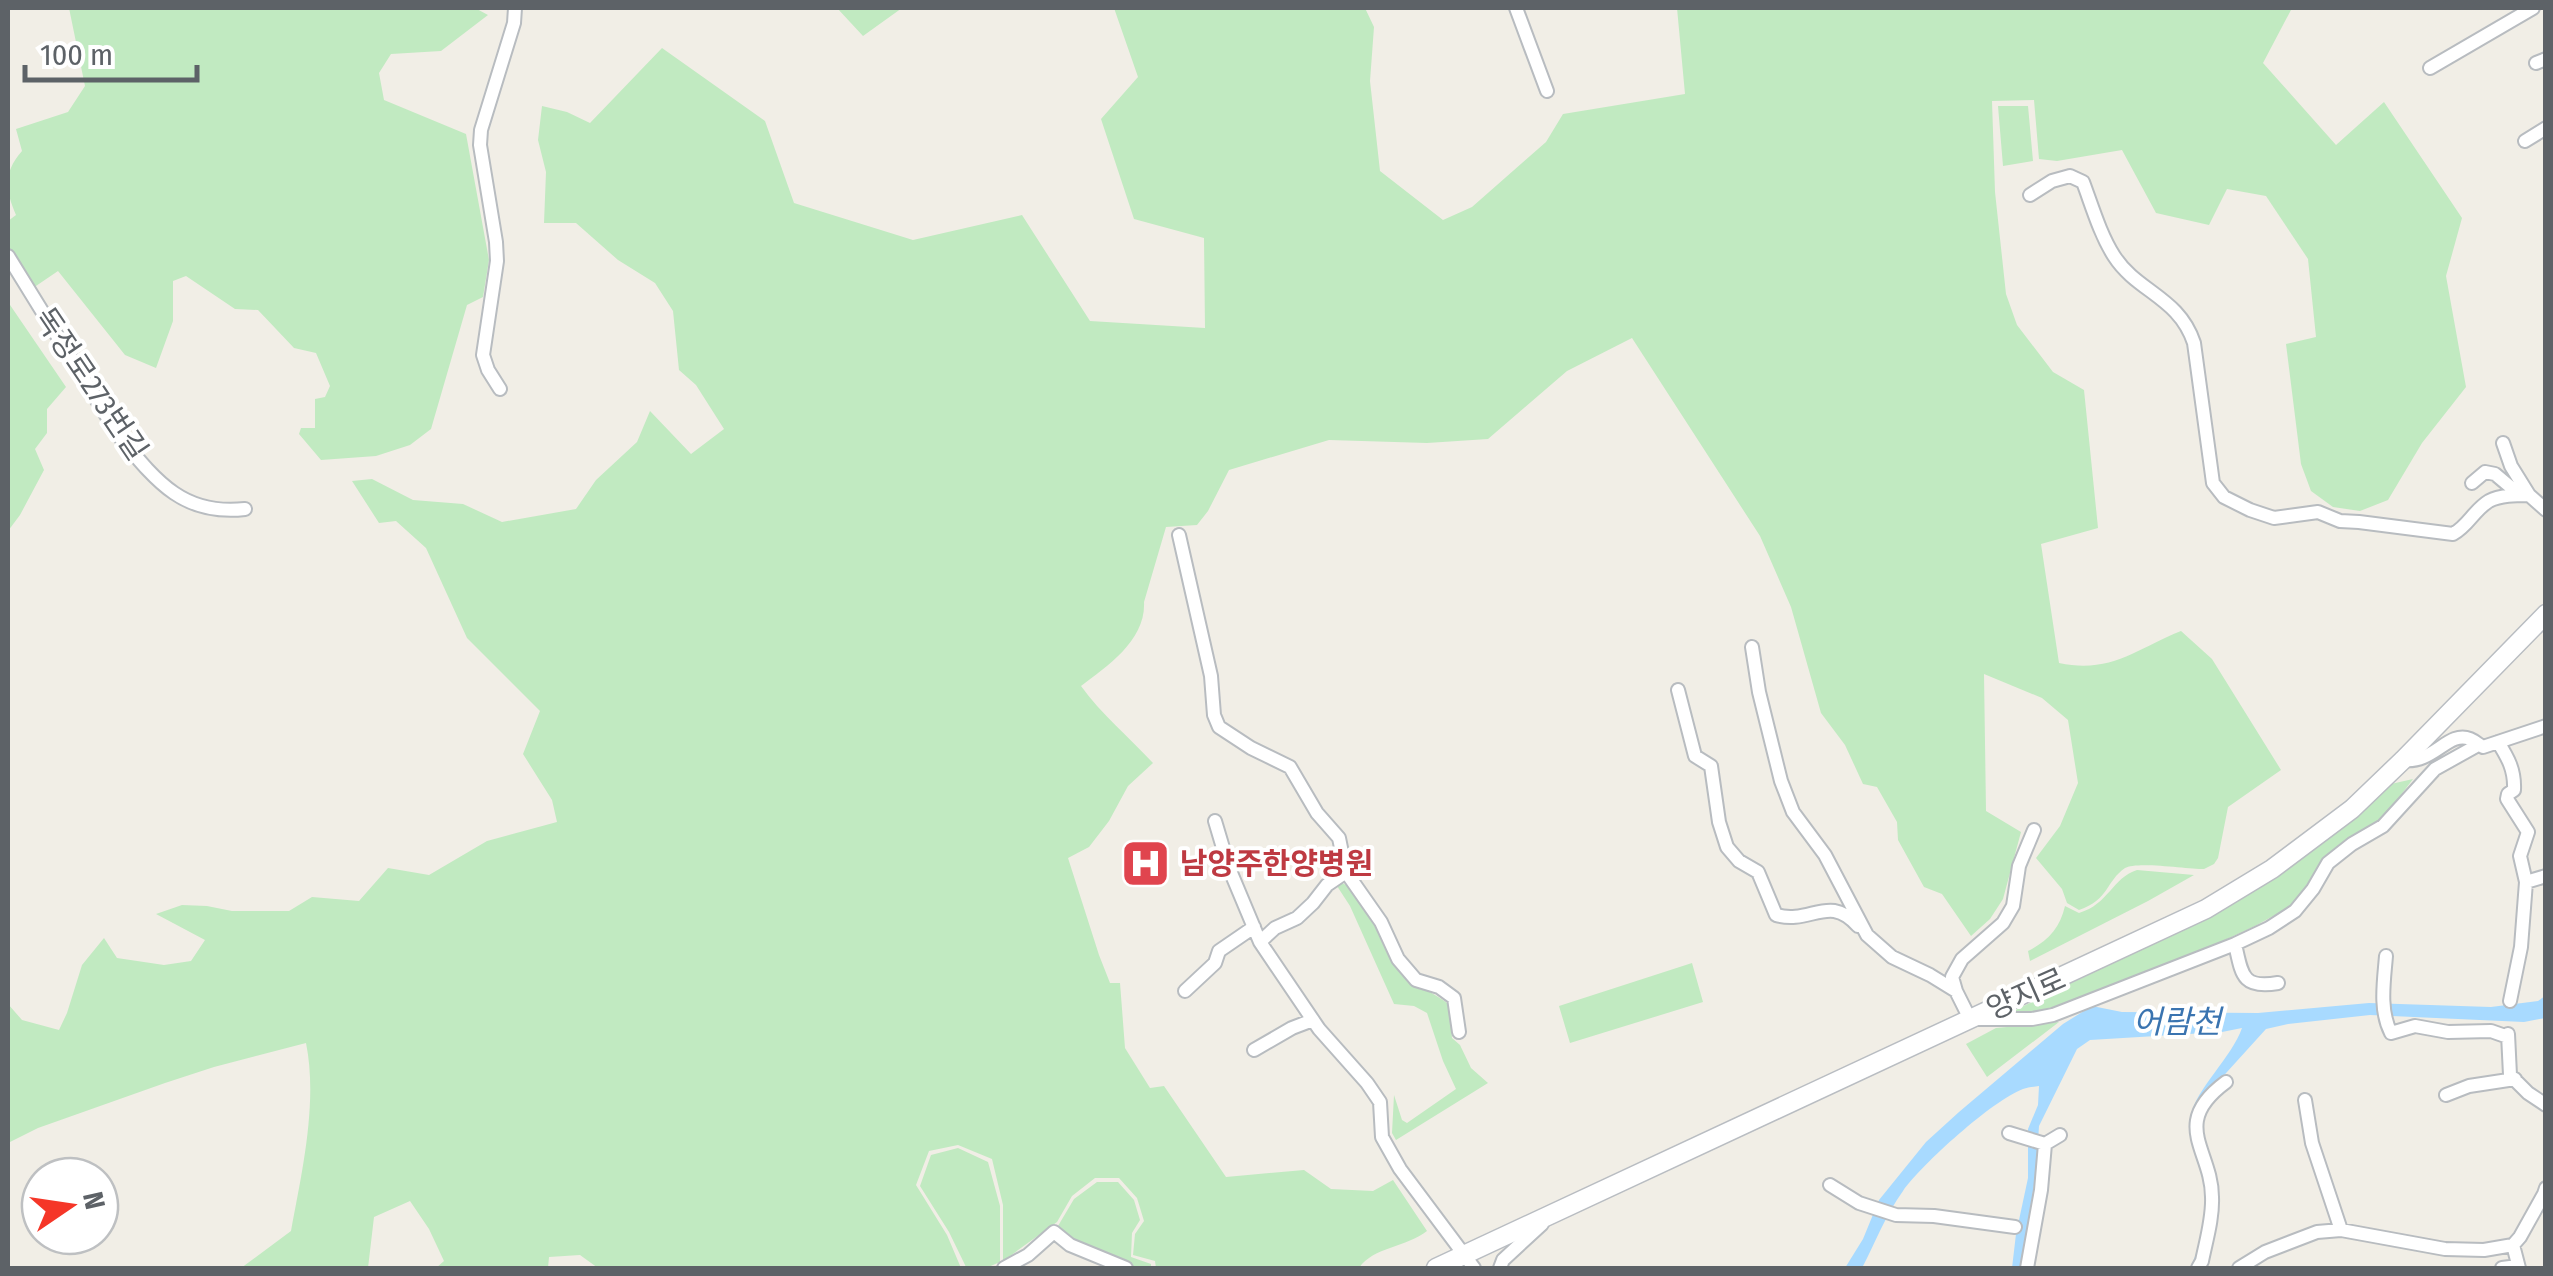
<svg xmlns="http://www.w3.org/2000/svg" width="2553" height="1276" viewBox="0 0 2553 1276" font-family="'Fira Sans Condensed','Noto Sans KR',sans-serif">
<rect width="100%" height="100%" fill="#f1eee6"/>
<path fill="#c1eac1" d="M 69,8 L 475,8 L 488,15 L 441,51 L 391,54 L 379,73 L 384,100 L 466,134 L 489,260 L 483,297 L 467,305 L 431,429 L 410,445 L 376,456 L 321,460 L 299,434 L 301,428 L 315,428 L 315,399 L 325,397 L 330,386 L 316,353 L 294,348 L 258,310 L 235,309 L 186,276 L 173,281 L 173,321 L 156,368 L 125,355 L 58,271 L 33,288 L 8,251 L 8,221 L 16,215 C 5,189 3,173 22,151 L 16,129 L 68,112 L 85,86 Z
M 837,8 L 902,8 L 863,36 Z
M 1114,8 L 1365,8 L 1374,27 L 1370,81 L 1380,171 L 1443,220 L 1472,207 L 1546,142 L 1563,114 L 1685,94 L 1677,8 L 2292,8 L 2263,63 L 2336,145 L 2384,102 L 2462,218 L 2446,276 L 2466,387 L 2422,443 L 2388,500 L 2360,511 L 2333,507 L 2311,491 L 2301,464 L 2286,344 L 2316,337 L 2308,259 L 2266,196 L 2227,189 L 2209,225 L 2156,213 L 2122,150 L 2057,161 L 2039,159 L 2034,100 L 1992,101 L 1995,192 L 2006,294 L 2017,325 L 2053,372 L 2084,390 L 2098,528 L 2041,544 L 2059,663 C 2111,674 2136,649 2181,631 L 2212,659 L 2281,770 L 2228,807 L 2218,858 L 2214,864 L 2204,869 C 2188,869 2136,861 2125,868 C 2106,881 2109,900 2079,910 L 2067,903 L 2062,889 L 2036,858 L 2060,826 L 2078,783 L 2068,720 L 2042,698 L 1984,674 L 1986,811 L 2021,832 L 2003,899 L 1990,919 L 1971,936 L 1942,894 L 1924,887 L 1898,840 L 1897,822 L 1877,787 L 1863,784 L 1845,745 L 1821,713 L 1791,607 L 1760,536 L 1632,338 L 1567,371 L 1488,439 L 1427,443 L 1329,440 L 1229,470 L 1208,511 L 1197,525 L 1166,527 L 1144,602 C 1146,640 1108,666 1081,686 C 1101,714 1129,737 1153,763 L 1128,786 L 1109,821 L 1089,847 L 1068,858 L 1099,955 L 1110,983 L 1120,983 L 1125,1048 L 1150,1088 L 1164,1086 L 1226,1177 L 1304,1170 L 1331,1189 L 1373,1191 L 1393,1180 L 1427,1231 C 1407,1247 1373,1247 1359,1268 L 1156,1268 L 1155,1261 L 1133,1255 L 1135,1234 L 1144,1221 L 1137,1198 L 1119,1178 L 1095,1178 L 1072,1196 L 1057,1222 L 1003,1261 L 1003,1205 L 992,1159 L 958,1145 L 929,1151 L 916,1185 L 947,1235 L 961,1268 L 598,1268 L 580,1255 L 549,1257 L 548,1268 L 436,1268 L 444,1261 L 429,1229 L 410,1201 L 374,1217 L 368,1268 L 241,1268 L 291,1231 C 302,1172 318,1102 306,1043 L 214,1067 L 165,1083 L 38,1128 L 8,1143 L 8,1004 L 22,1020 L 59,1030 L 67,1013 L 82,965 L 104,938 L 117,958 L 164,965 L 191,961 L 205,940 L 156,914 L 182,905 L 207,906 L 232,911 L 289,911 L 312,897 L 359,901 L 388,868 L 429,875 L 487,841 L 557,822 L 552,800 L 523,754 L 540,711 L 467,638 L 426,548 L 396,521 L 379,523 L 352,481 L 372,479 L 413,500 L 463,504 L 502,522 L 576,509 L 596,480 L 637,442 L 650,411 L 691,454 L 724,429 L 696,385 L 679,370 L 673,311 L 655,283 L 618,260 L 576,223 L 544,223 L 546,172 L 538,140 L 542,106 L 567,112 L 590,123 L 662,48 L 765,121 L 794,203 L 913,240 L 1022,215 L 1090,321 L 1205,328 L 1204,238 L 1134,219 L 1101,119 L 1138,77 Z
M 1998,106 L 2028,106 L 2033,161 L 2003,166 Z
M 8,302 L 66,387 L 47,409 L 47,433 L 35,449 L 44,470 L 20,515 L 8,531 Z
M 2413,779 L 2382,820 L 2339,845 L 2324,860 L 2314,878 L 2291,906 L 2255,926 L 2214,945 L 2046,1011 L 2007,1014 L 2202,920 L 2241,898 L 2366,806 L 2391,784 Z
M 2137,870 L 2194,875 L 2148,901 L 2030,961 L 2028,951 C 2048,941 2060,928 2065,906 L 2079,913 C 2109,904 2112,878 2137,870 Z
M 1342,883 C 1366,892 1378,940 1392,961 C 1407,983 1427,988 1447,1003 L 1450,1009 L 1452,1038 L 1460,1045 L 1471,1068 L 1488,1083 L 1396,1140 L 1392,1133 L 1394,1095 L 1402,1120 L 1407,1123 L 1456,1089 L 1443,1061 L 1427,1013 L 1414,1006 L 1394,1004 L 1350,906 L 1337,886 Z
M 1692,963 L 1703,1002 L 1570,1043 L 1559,1006 Z
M 2059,1022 L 1987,1077 L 1966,1044 L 1996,1028 Z
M 958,1148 L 988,1162 L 1000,1206 L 1000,1262 L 986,1268 L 966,1267 L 949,1232 L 920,1186 L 931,1155 Z
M 1097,1182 L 1118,1182 L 1134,1200 L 1140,1220 L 1132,1233 L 1131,1257 L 1151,1264 L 1151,1268 C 1119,1268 1081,1248 1058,1226 L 1074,1199 Z"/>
<path fill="#a8daff" d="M 2545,996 L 2545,1018 L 2524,1022 L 2370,1015 L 2288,1024 L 2266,1029 L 2217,1083 L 2198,1109 L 2209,1198 L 2194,1268 L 2190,1268 C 2199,1252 2207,1211 2205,1192 C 2202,1166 2185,1142 2191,1115 C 2196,1089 2232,1057 2242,1028 L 2222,1032 L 2090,1040 L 2077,1049 L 2039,1126 L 2036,1172 L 2021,1268 L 2012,1268 L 2016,1234 L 2028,1178 L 2028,1129 L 2038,1105 L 2039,1086 C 2034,1087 2028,1087 2023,1089 C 1993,1100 1922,1164 1903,1191 C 1886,1214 1875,1243 1862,1268 L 1845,1268 L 1863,1239 L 1879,1200 L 1926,1142 L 1959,1112 L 2063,1024 L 2092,1006 L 2122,1012 L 2258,1013 L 2369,1003 L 2491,1007 L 2538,1001 Z"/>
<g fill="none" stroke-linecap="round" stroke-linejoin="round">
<defs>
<path id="street" d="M 1516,8 L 1547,91
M 2536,63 L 2546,59
M 2430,68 L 2533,8
M 2525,141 L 2546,128
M 2030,195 L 2052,181 L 2070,176 L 2083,182 C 2092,206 2100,234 2114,256 C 2137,292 2179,297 2194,343 L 2213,483 L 2224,497 L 2250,510 L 2274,518 L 2318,512 L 2340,521 L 2359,522 L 2453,534 C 2468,526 2474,510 2489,501 C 2500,495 2516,495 2529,495 L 2546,510
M 8,256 L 119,436 C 156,481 183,516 245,509
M 500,389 L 488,370 L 483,355 L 497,261 L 496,242 L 480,145 L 481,130 L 514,23 L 515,8
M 2503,443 L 2511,466 L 2529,495
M 2472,483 L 2485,472 L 2495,474 L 2520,495
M 1179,535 L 1211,676 L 1214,715 L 1219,727 L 1251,748 L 1290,767 L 1317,813 L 1339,838 L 1346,872 L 1381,922 L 1398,959 L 1416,980 L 1439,987 L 1454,998 L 1459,1032
M 1752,647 L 1759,692 L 1781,781 L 1793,812 L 1825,855 L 1867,935 L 1892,957 L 1930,975 L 1956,991
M 1678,690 L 1695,756 L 1711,766 L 1719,822 L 1727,847 L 1739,861 L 1758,872 L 1776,915 C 1811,925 1829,893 1858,926
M 2498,742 C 2508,758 2515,770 2514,790 L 2508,794 L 2507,799 L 2528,832 L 2520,856 L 2526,882 L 2521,947 L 2510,1001
M 2403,760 C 2434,764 2448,730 2470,739 C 2475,741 2479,745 2483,747 L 2546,726
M 1215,821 L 1229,868 L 1260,942 L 1319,1029 L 1367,1083 L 1380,1102 L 1382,1137 L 1400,1169 L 1474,1268
M 2034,830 L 2019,866 L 2013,906 L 2003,923 L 1962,959 L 1952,977 L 1956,991 L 1970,1019 L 2032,1019 L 2053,1015 L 2235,944 L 2269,928 L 2295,911 L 2313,889 L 2328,863 L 2352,844 L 2383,826 L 2435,769 L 2478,745
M 2526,882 L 2546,876
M 1260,942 L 1275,928 L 1297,918 L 1313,903 L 1327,885 L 1346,872
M 2235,944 C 2242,975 2242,989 2278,983
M 2386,956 C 2384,981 2379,1010 2391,1033 L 2415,1026 L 2448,1032 L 2491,1031 L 2508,1037
M 1185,991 L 1215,963 L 1219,951 L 1254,927
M 2508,1034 L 2510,1075 L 2528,1093 L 2546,1105
M 1254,1050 L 1292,1028 L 1313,1020
M 2446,1095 L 2469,1086 L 2515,1079
M 2305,1100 L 2312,1143 L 2341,1230
M 2009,1133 L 2045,1144
M 1830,1185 L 1859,1203 L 1896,1215 L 1934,1216 L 2015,1227
M 2513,1245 L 2519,1268
M 1004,1268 L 1028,1255 L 1054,1232 L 1070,1245 L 1126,1268
M 1500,1268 L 1503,1260 L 1542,1224
M 2027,1268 L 2041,1190 L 2045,1144 L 2060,1135
M 2198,1268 L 2202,1261 C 2206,1241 2213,1218 2212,1197 C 2212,1150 2169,1124 2226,1082
M 2239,1268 L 2265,1252 L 2317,1232 L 2341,1230 L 2445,1249 L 2484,1250 L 2513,1245 L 2520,1237 L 2544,1194 L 2546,1188
M 2502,1268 L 2518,1266"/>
<path id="secondary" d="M 1436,1268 L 2206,909 L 2272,869 L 2352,809 L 2403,760 L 2546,614"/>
</defs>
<use href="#street" stroke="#b8bcc0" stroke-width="16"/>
<use href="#secondary" stroke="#b9bdc2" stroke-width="21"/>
<use href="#street" stroke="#fff" stroke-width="12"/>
<use href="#secondary" stroke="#fff" stroke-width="18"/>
</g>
<defs>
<symbol id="hospital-square" viewBox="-11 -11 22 22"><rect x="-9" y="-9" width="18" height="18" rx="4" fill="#e0444e" stroke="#fff"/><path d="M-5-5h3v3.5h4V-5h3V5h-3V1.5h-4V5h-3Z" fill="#fff"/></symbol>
</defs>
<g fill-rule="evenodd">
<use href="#hospital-square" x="1118" y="836" width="55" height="55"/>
</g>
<g text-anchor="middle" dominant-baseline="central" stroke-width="8" stroke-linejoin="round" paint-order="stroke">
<g font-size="30" fill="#5d6267" stroke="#fff">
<text transform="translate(91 384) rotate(56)">독정로273번길</text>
<text transform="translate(2026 994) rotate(-24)">양지로</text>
</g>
<g font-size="30" font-weight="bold" fill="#be3a42" stroke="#fff" text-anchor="start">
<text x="1180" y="864">남양주한양병원</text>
</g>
<g font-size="32" font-style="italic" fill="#3a74b0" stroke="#fff">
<text x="2177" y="1022">어람천</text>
</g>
</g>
<rect width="2553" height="1276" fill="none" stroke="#5d6267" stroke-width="20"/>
<g transform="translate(70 1206) rotate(77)"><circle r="48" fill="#ffffff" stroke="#bec0c2" stroke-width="2.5"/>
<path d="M0-8L18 38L0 25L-18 38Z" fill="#f53628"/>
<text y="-15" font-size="28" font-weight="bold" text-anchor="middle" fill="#5d6267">N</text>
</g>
<path d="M25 65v15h172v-15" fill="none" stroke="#5d6267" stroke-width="5"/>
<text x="40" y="65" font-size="30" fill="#5d6267" stroke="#ffffff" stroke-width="8" paint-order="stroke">100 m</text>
</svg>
